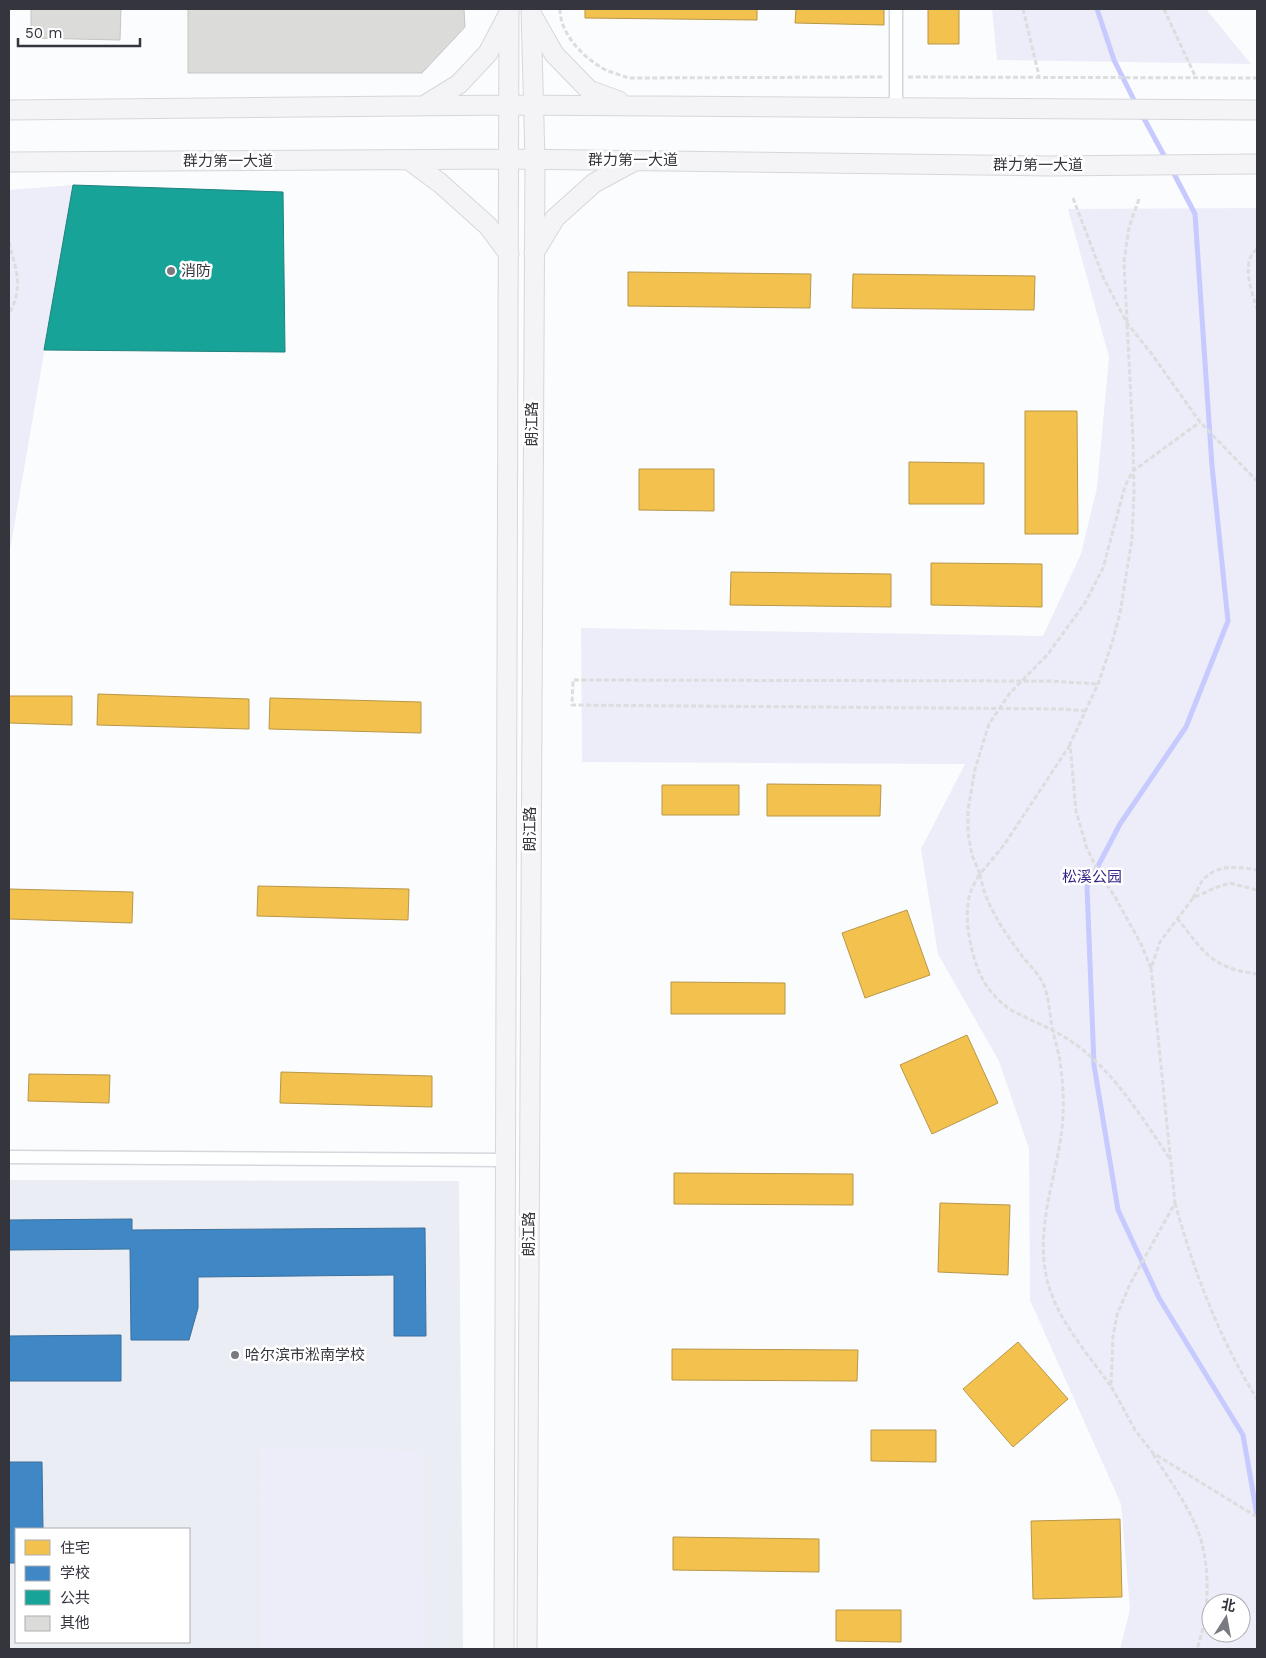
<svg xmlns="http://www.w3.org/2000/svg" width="1266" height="1658" viewBox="0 0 1266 1658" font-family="'Work Sans','Noto Sans SC',sans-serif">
<rect width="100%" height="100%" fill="#fbfcfe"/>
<path fill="#ebedf4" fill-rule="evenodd" d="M 9,1180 L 459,1181 L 463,1649 L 9,1649 ZM 16,1529 L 189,1529 L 189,1642 L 16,1642 Z"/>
<path fill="#ecedf8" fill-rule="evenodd" d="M 992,9 L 1206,9 L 1251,64 L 997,60 Z
M 73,185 L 9,556 L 9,190 Z
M 1257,208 L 1257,1649 L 1120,1649 L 1130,1610 L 1121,1504 L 1030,1300 L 1029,1149 L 999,1061 L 938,954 L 921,849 L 965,764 L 582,762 L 581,628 L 1043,636 L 1081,554 L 1097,488 L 1109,357 L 1068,209 ZM 1211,1603 L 1241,1603 L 1241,1633 L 1211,1633 Z
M 260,1446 L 423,1451 L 426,1649 L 261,1649 Z"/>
<path fill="#f2c14e" stroke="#b99749" d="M 585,9 L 757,9 L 757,20 L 585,18 Z
M 796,9 L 884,9 L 884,25 L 795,23 Z
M 928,9 L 959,9 L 959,44 L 928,44 Z
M 628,272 L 811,274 L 810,308 L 628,306 Z
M 853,274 L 1035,276 L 1034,310 L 852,308 Z
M 1025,411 L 1077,411 L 1078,534 L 1025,534 Z
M 909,462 L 984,463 L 984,504 L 909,504 Z
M 639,469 L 714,469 L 714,511 L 639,510 Z
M 931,563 L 1042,564 L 1042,607 L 931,605 Z
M 731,572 L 891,574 L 891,607 L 730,605 Z
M 98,694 L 249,699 L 249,729 L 97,725 Z
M 9,696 L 72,696 L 72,725 L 9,723 Z
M 270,698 L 421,702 L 421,733 L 269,729 Z
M 767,784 L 881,785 L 880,816 L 767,816 Z
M 662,785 L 739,785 L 739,815 L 662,815 Z
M 258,886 L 409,889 L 408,920 L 257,916 Z
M 9,889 L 133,892 L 132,923 L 9,919 Z
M 907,910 L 930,975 L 865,998 L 842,933 Z
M 671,982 L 785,983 L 785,1014 L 671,1014 Z
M 967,1035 L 998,1103 L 932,1134 L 900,1065 Z
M 281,1072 L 432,1076 L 432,1107 L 280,1103 Z
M 29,1074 L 110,1075 L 109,1103 L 28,1101 Z
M 674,1173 L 853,1174 L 853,1205 L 674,1204 Z
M 940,1203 L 1010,1205 L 1008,1275 L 938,1272 Z
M 1018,1342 L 1068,1399 L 1013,1447 L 963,1389 Z
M 672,1349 L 858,1350 L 857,1381 L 672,1380 Z
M 871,1430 L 936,1430 L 936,1462 L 871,1461 Z
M 1120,1519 L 1122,1597 L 1033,1599 L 1031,1521 Z
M 673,1537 L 819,1539 L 819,1572 L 673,1570 Z
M 836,1610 L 901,1610 L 901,1642 L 836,1641 Z"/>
<path fill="#3f88c5" stroke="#3c6f9c" d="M 132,1219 L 132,1230 L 425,1228 L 426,1336 L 394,1336 L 394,1275 L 198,1277 L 198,1308 L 189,1340 L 131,1340 L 130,1249 L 9,1250 L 9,1220 Z
M 121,1335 L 121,1381 L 9,1381 L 9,1336 Z
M 9,1462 L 42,1462 L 43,1529 L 16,1529 L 16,1563 L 9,1563 Z"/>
<path fill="#17a398" stroke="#20827d" d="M 73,185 L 283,192 L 285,352 L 44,350 Z"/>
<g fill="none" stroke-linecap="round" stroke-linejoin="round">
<path stroke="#c6cafe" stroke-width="5" d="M 1097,9 L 1114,60 L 1137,106
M 1141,113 L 1167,161
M 1171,168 L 1195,214 L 1212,466 L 1228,621 L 1186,727 L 1120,824 L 1087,887 L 1094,1065 L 1118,1210 L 1159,1298 L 1243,1435 L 1257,1515"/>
</g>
<path fill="#dbdcd9" stroke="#c5c5c2" d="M 31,9 L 121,9 L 120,40 L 31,38 Z
M 188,9 L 464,9 L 465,27 L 422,73 L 188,73 Z"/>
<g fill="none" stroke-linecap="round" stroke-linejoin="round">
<defs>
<path id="minor" d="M 896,107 L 896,9
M 9,1157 L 506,1160"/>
<path id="secondary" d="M 533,17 L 554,54 L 589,90 L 619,101
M 425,105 L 459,84 L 488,53 L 508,15
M 9,110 L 509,105 L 1257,110
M 409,160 L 440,183 L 488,226 L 509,254
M 9,162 L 509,159 L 1049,166 L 1257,164
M 534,253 L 555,218 L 594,183 L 635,161
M 504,1649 L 509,9
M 527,1649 L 535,160 L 531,9"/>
</defs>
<use href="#minor" stroke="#d6d7dc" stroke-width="15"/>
<use href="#secondary" stroke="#d6d7dc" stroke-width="21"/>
<path stroke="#dcddde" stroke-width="3" stroke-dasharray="5 2.5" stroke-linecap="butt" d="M 560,9 C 560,32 580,54 599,66 C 607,72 619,74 628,78 L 884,77
M 1023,9 L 1039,76
M 1164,9 L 1196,78
M 908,77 L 1257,78
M 1073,198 L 1104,279 L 1127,323 L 1151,353 L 1200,422 L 1257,481
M 1139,199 L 1129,227 L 1124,262 L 1133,440 L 1134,493 L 1132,539 L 1120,613 L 1112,643 L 1098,684 L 1070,744 L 1076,811 L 1087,849 L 1101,876 L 1115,897 L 1141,944 L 1151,968 L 1160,942 L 1193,898 L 1217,887 L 1230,883 L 1257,890
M 9,242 C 16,271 24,286 9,314
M 1257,249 C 1240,262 1252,292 1257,309
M 1086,711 L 1062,709 L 572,705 L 573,680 L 1050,681 L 1098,684
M 1070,745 L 1004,845 L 980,874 L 972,855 L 968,833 L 968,810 L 975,769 L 989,724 L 1010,693 L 1048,654 L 1085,603 L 1103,568 L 1125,486 L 1133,471 L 1200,422
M 980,874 C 985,905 1005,933 1023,957 C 1031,967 1040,975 1045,988 C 1049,1001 1050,1015 1052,1028 C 1055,1042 1060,1055 1061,1069 C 1064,1091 1064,1115 1061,1137 C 1053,1187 1033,1239 1050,1290 C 1062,1325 1089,1356 1111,1386
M 979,875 C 976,880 973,886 971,891 C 962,915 971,958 983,980 C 989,991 999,1001 1008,1008 C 1015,1013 1022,1015 1029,1019 C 1046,1027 1064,1035 1079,1047 C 1117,1076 1143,1119 1170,1159
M 1193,898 C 1196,893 1199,886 1202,881 C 1217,863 1238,867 1257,870
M 1177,918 C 1204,952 1211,968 1257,974
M 1151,968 L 1175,1203 L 1130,1284 L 1117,1315 L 1113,1336 L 1111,1386 L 1135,1430 L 1153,1453 L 1257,1517
M 1175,1203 C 1194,1272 1219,1338 1257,1399
M 1153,1454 C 1167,1476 1183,1498 1194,1522 C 1212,1559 1210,1612 1197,1649"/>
<use href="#minor" stroke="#feffff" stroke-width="12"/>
<use href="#secondary" stroke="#f4f4f6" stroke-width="19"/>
</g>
<g fill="#7a7b81" stroke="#fff" stroke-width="2">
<circle cx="171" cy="271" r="5"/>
<circle cx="235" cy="1355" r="5"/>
</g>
<g text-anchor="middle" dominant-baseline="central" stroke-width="5" stroke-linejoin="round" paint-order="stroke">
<g font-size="15" fill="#35353e" stroke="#fff">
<text x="633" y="160">群力第一大道</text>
<text x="228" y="161">群力第一大道</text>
<text x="1038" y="165">群力第一大道</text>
<text transform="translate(532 424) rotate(-90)">朗江路</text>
<text transform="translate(530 829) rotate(-90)">朗江路</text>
<text transform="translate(529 1234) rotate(-90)">朗江路</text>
</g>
<g font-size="15" fill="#35353e" stroke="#fff" text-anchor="start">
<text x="181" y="271">消防</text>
<text x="245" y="1355">哈尔滨市淞南学校</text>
</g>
<g font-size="15" fill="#2f1f84" stroke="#fff">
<text x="1092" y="877">松溪公园</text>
</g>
</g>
<rect width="1266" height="1658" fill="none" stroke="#35353e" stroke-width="20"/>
<rect x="15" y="1528" width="175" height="115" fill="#ffffff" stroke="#aeaeb2"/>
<rect x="25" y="1540" width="25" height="15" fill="#f2c14e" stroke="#aeaeb2"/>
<text x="60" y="1553" font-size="15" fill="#35353e">住宅</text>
<rect x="25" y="1566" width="25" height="15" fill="#3f88c5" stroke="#aeaeb2"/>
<text x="60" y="1578" font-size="15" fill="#35353e">学校</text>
<rect x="25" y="1590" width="25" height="15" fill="#17a398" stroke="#aeaeb2"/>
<text x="60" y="1603" font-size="15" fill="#35353e">公共</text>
<rect x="25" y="1616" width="25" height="15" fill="#dbdcd9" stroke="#aeaeb2"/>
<text x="60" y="1628" font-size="15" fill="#35353e">其他</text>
<g transform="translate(1226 1618) rotate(11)"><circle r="24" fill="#ffffff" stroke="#aeaeb2"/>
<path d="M0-4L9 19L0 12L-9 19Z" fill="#7a7b81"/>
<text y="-8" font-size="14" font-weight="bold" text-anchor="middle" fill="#35353e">北</text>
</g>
<path d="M18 38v8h122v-8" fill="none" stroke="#35353e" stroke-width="2.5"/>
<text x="25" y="38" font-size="15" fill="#35353e" stroke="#ffffff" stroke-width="4" paint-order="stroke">50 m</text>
</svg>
